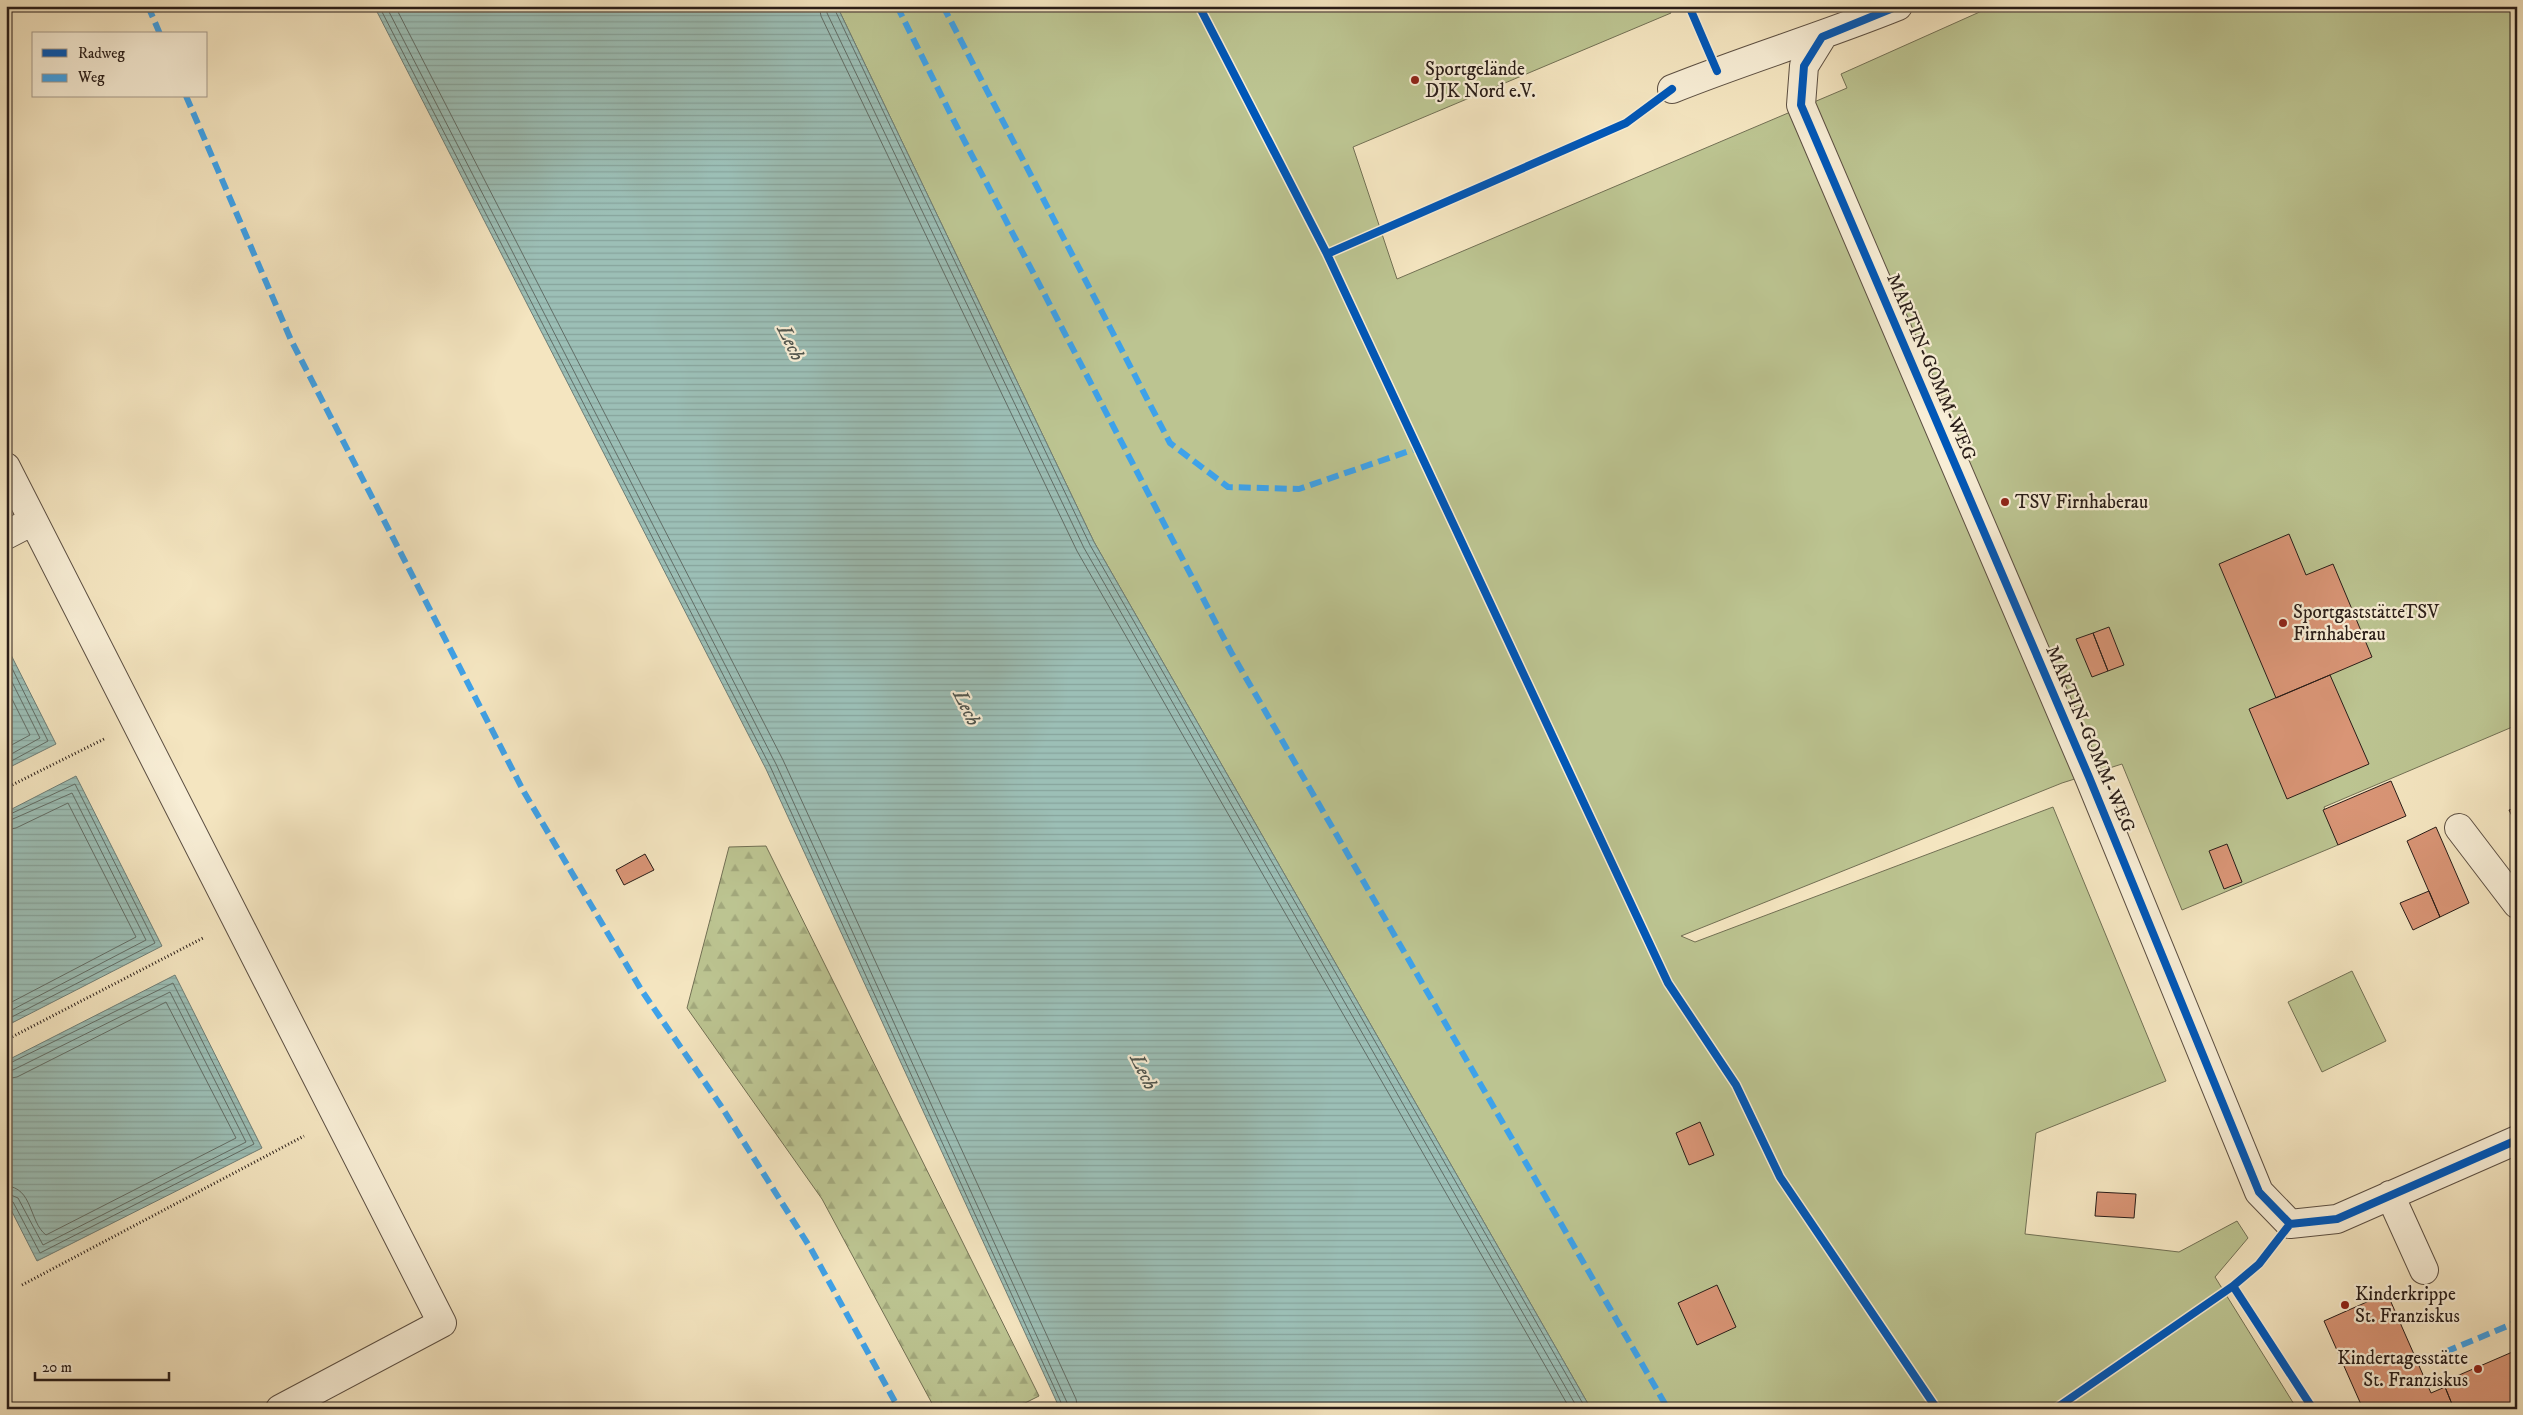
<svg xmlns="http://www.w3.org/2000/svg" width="2523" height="1415" viewBox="0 0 2523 1415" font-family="'IM FELL DW Pica',serif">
<defs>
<pattern id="forest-firs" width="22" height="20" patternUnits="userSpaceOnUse" patternTransform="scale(1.25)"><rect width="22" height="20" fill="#bcc491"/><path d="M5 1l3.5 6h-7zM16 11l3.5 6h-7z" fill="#a2a87c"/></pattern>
<pattern id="water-rules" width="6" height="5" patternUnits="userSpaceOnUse" patternTransform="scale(1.25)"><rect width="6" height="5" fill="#9cbfb6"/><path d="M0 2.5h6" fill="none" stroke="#86a49c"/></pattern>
</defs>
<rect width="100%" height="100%" fill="#f4e5c0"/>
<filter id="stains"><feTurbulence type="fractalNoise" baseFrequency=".004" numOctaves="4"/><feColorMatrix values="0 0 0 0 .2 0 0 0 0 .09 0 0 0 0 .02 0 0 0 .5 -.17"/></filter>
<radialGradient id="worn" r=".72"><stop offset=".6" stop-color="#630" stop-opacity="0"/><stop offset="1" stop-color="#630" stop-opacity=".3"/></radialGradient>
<path fill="#bcc491" stroke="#727054" d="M 837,6 L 1668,6 L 1671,13 L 1353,147 L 1397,279 L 1847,88 L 1841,74 L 1993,6 L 2517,6 L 2517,725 L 2324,807 L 2338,845 L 2182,910 L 2122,764 L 2062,783 L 1681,936 L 1695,942 L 2053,807 L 2166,1081 L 2036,1133 L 2025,1234 L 2179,1252 L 2237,1221 L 2248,1238 L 2215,1277 L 2297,1409 L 1591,1409 L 1094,542 Z
M 2352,971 L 2386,1041 L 2322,1072 L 2288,1002 Z"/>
<path fill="url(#forest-firs)" stroke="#727054" d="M 766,846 L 1039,1396 L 1013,1409 L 935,1409 L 822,1199 L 687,1008 L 729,847 Z"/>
<path fill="url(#water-rules)" stroke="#6e7e77" d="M 374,6 L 837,6 L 1094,542 L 1591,1409 L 1060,1409 L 766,769 Z
M 6,645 L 56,744 L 6,769 Z
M 76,776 L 162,946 L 6,1026 L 6,812 Z
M 175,975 L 262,1148 L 37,1261 L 6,1200 L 6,1061 Z"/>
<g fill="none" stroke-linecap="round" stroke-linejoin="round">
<path stroke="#626e67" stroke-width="1" d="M 379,6 L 770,766 L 1064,1409
M 386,6 L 776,764 L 1070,1409
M 395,6 L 783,760 L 1076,1399 L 1078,1409
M 819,6 L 821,16 L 1077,551 L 1570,1409
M 826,6 L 827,13 L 1084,548 L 1578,1409
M 833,6 L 1090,545 L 1586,1409
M 6,656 L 48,741 L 6,764
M 6,670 L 40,738 L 6,757
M 6,687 L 30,735 L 6,748
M 6,816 L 75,784 L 155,943 L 6,1020
M 6,822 L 72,793 L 146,940 L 6,1013
M 6,830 L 16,828 L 68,803 L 136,937 L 6,1005
M 6,1065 L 173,983 L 254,1144 L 40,1253 L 13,1202 L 6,1200
M 6,1071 L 13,1070 L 170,992 L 246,1142 L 43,1245 L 18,1198 L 6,1193
M 6,1079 L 17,1077 L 166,1002 L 236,1138 L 46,1235 C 29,1222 33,1187 6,1186"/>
</g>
<path fill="#d99576" stroke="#291d18" d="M 2289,534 L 2306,575 L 2333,564 L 2372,657 L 2276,698 L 2219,564 Z
M 2109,627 L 2124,665 L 2108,671 L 2093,633 Z
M 2093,633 L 2108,671 L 2092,677 L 2076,639 Z
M 2330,675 L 2369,764 L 2287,799 L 2249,709 Z
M 2391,781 L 2406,816 L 2338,845 L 2323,810 Z
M 2517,807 L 2517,826 L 2509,810 Z
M 2436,827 L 2469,903 L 2440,917 L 2407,841 Z
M 2227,844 L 2242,882 L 2224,889 L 2209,851 Z
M 645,854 L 654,870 L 624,885 L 616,870 Z
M 2429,891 L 2440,917 L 2413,930 L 2400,903 Z
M 1700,1122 L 1714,1155 L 1689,1165 L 1676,1133 Z
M 2097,1192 L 2136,1194 L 2134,1218 L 2095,1216 Z
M 1717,1285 L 1736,1327 L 1697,1345 L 1678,1303 Z
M 2387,1293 L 2431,1393 L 2445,1387 L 2454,1409 L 2363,1409 L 2324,1321 Z
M 2517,1350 L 2517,1409 L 2454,1409 L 2443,1382 Z"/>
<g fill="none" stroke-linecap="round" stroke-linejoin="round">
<defs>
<path id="minor" d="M 1822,37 L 1804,66 L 1801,105 L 2089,777 L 2259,1192 L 2290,1224 L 2337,1219 L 2517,1140
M 1672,89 C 1747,59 1824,36 1898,6
M 6,467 L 442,1323 L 280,1409
M 6,535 L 33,521
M 2459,828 L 2517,904
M 2390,1195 L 2424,1270"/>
</defs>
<use href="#minor" stroke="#5c4f42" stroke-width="30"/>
<path stroke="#291d18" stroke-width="3" stroke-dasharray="1 2.5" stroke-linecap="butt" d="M 6,788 L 104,739
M 6,1040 L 203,938
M 22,1285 L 304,1136"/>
<use href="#minor" stroke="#f8eed6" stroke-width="28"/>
<path stroke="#3ea2ea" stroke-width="6" stroke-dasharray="12 6" stroke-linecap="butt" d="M 148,6 L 160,34
M 897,6 L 953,119 L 1231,652 L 1668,1409
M 943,6 L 1170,443 L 1228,487 L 1299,489 L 1418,448
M 186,96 L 291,340 L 524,792 L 642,991 L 721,1106 L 811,1249 L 899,1409
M 2445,1352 L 2517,1322"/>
<defs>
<path id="cycleway" d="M 1199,6 L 1327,254 L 1668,983 L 1736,1085 L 1780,1177 L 1937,1409
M 1689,6 L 1717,71
M 1898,6 L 1822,37 L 1804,66 L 1801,105 L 2089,777 L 2259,1192 L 2290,1224 L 2337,1219 L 2517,1140
M 1327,254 L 1626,123 L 1672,89
M 2233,1286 L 2313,1409
M 2055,1409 L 2233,1286 L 2259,1264 L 2290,1224"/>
</defs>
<use href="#cycleway" stroke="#f8eed6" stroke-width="11"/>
<use href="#cycleway" stroke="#0057b8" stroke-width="8"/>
</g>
<g fill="#8f2418" stroke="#f8eed6" stroke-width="2">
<circle cx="1415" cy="80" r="5"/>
<circle cx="2005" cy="502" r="5"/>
<circle cx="2283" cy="623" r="5"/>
<circle cx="2345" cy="1305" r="5"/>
<circle cx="2478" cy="1369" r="5"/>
</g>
<g text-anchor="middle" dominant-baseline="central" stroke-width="4.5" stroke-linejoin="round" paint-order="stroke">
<g font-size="19" fill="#291d18" stroke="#f8eed6" text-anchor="start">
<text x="1425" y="69">Sportgelände<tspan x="1425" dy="22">DJK Nord e.V.</tspan></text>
<text x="2015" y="502">TSV Firnhaberau</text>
<text x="2293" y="612">SportgaststätteTSV<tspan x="2293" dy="22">Firnhaberau</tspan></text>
<text x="2355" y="1294">Kinderkrippe<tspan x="2355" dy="22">St. Franziskus</tspan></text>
<text x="2468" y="1358" text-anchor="end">Kindertagesstätte<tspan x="2468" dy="22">St. Franziskus</tspan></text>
</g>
<g font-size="19" fill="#291d18" stroke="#f8eed6">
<text transform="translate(1931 367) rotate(67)">MARTIN-GOMM-WEG</text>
<text transform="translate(2090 739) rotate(67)">MARTIN-GOMM-WEG</text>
</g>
<g font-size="20" font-style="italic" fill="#51564f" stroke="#f8eed6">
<text transform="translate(790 343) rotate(64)">Lech</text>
<text transform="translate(966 708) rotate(64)">Lech</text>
<text transform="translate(1143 1072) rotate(64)">Lech</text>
</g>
</g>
<rect width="2523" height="1415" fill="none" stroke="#f4e5c0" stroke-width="25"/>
<rect x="8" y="8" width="2508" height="1400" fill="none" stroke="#291d18" stroke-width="2.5"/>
<rect x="12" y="12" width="2498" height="1390" fill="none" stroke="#291d18"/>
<rect x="32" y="32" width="175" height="65" fill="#f8eed6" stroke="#a59a8a"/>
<rect x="42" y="49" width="25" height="8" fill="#0057b8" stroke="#a59a8a"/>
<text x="78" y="58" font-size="15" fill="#291d18">Radweg</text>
<rect x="42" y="74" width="25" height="8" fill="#3ea2ea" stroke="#a59a8a"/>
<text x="78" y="82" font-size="15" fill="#291d18">Weg</text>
<path d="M35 1372v8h134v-8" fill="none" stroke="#291d18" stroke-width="2.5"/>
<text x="42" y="1372" font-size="15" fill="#291d18" stroke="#f8eed6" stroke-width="4" paint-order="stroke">20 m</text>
<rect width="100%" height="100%" filter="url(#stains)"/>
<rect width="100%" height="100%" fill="url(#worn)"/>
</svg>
